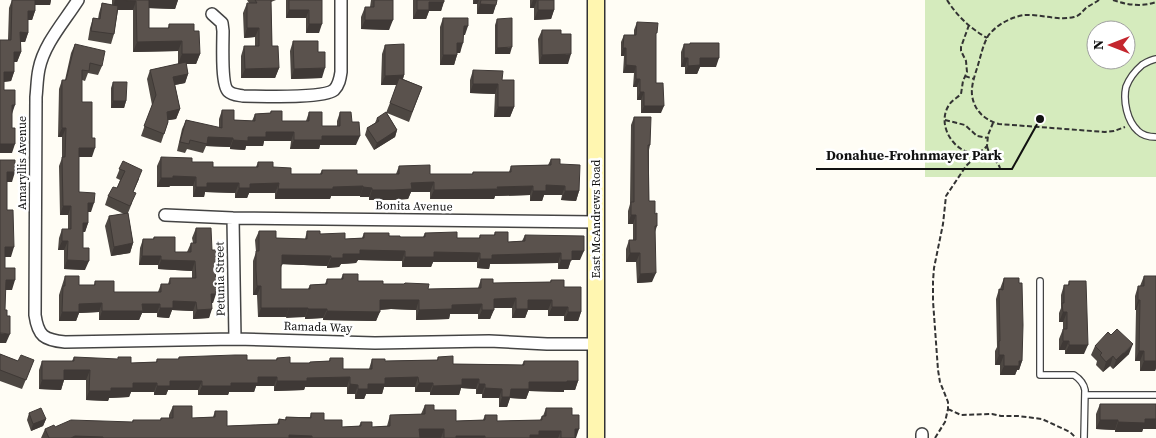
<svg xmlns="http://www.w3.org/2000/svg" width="1156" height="438" viewBox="0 0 1156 438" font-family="'Source Serif 4',serif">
<rect width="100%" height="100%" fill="#fffdf5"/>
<path fill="#d5ebbd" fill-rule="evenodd" d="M 925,0 L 1156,0 L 1156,177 L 925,177 ZM 1096,30 L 1126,30 L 1126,60 L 1096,60 Z"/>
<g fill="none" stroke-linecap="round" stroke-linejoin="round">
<defs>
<path id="lane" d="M 1156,59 C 1150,60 1147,62 1142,65 C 1135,71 1129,79 1126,87 C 1123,101 1127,121 1138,131 C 1143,136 1149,137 1156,137
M 1040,281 L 1040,375 L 1074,375 C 1080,379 1084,384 1085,390 L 1084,438
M 1085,395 L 1156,395"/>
<path id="street" d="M 78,0 C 64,22 44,44 39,69 C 37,78 37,88 36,97 L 35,315 C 38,336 44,340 65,342 L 235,339 L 375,343 L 489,341 L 547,344 L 596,344
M 212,14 L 222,23 L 223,31 C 223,43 221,84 228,91 C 232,95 238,95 243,96 C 261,96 322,99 334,90 C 339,85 340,79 341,72 L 341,0
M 165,215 L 233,218 L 596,222
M 233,218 L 235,339
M 922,434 L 922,438"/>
<path id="secondary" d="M 596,438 L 596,0"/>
</defs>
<use href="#lane" stroke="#444" stroke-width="8"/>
<use href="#street" stroke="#444" stroke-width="14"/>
<use href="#secondary" stroke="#333" stroke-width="19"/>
<path stroke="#333" stroke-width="2" stroke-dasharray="5 2.5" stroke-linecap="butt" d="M 947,0 C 957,16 970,28 987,38
M 1099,0 C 1095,3 1090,5 1086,8 C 1082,12 1079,16 1074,17 C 1059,21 1040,14 1024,15 C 1011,17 996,25 988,36 C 983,45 981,55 978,65 C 975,75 971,85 972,95 C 974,110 984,120 999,124 L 1105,132 L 1114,131 L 1125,127
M 1113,0 C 1127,5 1142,7 1156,2
M 969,25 L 961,47 L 961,51 L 966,61 L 967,72 L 963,81 L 961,94 C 957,98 952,100 949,105 C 932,131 968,168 987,146 L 988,135 L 993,123
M 965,76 L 974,79
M 945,120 L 965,125 L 977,136 L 988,138
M 987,146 C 989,156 997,160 1000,168
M 948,409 L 961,415 L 992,414 L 1001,416 L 1018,416 L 1042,419 L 1070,432 L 1076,438
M 935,438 L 945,422 L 948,409 L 948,402 L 940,382 L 938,370 L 933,301 L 933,281 L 934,268 L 943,224 L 946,196 L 966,166 L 981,151"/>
<use href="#lane" stroke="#fff" stroke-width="5.5"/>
<use href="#street" stroke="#fff" stroke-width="11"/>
<use href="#secondary" stroke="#fff6b0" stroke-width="16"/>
</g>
<path fill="#4d4742" d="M 12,0 L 51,0 L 50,5 L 35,5 L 35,11 L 32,20 L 28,20 L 28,33 L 25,42 L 21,42 L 21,52 L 17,62 L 14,62 L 14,72 L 11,81 L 4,82 L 4,90 L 12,114 L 12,153 L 0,153 L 0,40 L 8,40 L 9,8 Z
M 112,0 L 178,0 L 175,9 L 149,8 L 149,28 L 168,28 L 169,24 L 194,31 L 200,54 L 196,64 L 186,64 L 188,74 L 185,83 L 175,85 L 180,109 L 176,119 L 168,120 L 168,122 L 161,143 L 141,136 L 152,105 L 147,79 L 150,70 L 178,64 L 178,51 L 133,52 L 133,10 L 118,10 L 114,34 L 111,44 L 88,40 L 90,28 L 93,18 L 98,19 L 99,13 L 102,3 L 112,5 Z
M 247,0 L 276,0 L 271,2 L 272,46 L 279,68 L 275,78 L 241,78 L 241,56 L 244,46 L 255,46 L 255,37 L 244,38 L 243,13 L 247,3 L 249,3 Z
M 286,0 L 322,0 L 319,33 L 306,33 L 306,18 L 286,18 Z
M 371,0 L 393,0 L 389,30 L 361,29 L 361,17 L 365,7 L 370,7 Z
M 413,0 L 444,0 L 441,11 L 429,11 L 426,19 L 413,19 Z
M 473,0 L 497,0 L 493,14 L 477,14 L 477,4 L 473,4 Z
M 530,0 L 554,0 L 554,10 L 551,19 L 534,20 L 534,8 L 530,8 Z
M 443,18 L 465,35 L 463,35 L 460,53 L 457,53 L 457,55 L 454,65 L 440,65 L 440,27 Z
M 497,19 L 510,54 L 495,54 L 495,25 Z
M 637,22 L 656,37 L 656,83 L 661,113 L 641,113 L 641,100 L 637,100 L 637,87 L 633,87 L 634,73 L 623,73 L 624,56 L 621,56 L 621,42 L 624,35 L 634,35 L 634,30 Z
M 542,30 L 561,34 L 568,64 L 539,64 L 538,39 Z
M 293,41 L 318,52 L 322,78 L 291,79 L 290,51 Z
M 75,44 L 102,66 L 98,75 L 88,73 L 85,81 L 82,80 L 82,102 L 92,157 L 79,157 L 79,192 L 91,212 L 88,212 L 88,223 L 85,232 L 83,232 L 83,248 L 85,270 L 64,269 L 64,250 L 58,250 L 59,238 L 62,229 L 68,229 L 68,215 L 60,215 L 59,166 L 62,158 L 62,137 L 58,137 L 59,89 L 62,80 L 65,80 L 71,53 Z
M 684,44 L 716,67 L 700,67 L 697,74 L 685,74 L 685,67 L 681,67 L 681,52 Z
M 385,45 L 404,75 L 403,79 L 422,87 L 409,122 L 387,113 L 397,130 L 395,137 L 374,150 L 365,135 L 367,128 L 375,123 L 377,118 L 386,113 L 397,85 L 381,85 L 382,54 Z
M 473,70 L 502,80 L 514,107 L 510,117 L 494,117 L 495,94 L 470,93 L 470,80 Z
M 113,82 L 126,101 L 124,108 L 111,108 L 111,88 Z
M 222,110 L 234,120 L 252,121 L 255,114 L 270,113 L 271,111 L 282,121 L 306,121 L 309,112 L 322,126 L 337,126 L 337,121 L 340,112 L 352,122 L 356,145 L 320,145 L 319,149 L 290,149 L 291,141 L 264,141 L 263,146 L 246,146 L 245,150 L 230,149 L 230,147 L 206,146 L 203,153 L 187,149 L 185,153 L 177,151 L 182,129 L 186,120 L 219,128 L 219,119 Z
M 634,117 L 650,145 L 649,150 L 649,201 L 655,214 L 657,226 L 655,232 L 652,282 L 637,283 L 636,262 L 626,262 L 626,249 L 629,240 L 633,240 L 633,224 L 628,224 L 628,211 L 630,204 L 631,125 Z
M 161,157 L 192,162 L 213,167 L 256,167 L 258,162 L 291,174 L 320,174 L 322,170 L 357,174 L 396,174 L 399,166 L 430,174 L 472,174 L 473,172 L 509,172 L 511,166 L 548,165 L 551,159 L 560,164 L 579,191 L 576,201 L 561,200 L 562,195 L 544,195 L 542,201 L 530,201 L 530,195 L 495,196 L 494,199 L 430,199 L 430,192 L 411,192 L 408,199 L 391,200 L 369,200 L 369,197 L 360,197 L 360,196 L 331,196 L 330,199 L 275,199 L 275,193 L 249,193 L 247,198 L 235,198 L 235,193 L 205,192 L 204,197 L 193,197 L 193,186 L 170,186 L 169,187 L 157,187 L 157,166 Z
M 123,161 L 139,179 L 133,192 L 132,203 L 128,213 L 133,243 L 130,253 L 111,256 L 105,226 L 109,216 L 124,214 L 105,205 L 108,196 L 117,188 L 120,180 L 116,178 Z
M 196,228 L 212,250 L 216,261 L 215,264 L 213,303 L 212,303 L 209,318 L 193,319 L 193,311 L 172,310 L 169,318 L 157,317 L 157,313 L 142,313 L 139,320 L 99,320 L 99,312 L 79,313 L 76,321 L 59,321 L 59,295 L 65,276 L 79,285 L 94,285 L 95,281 L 114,292 L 158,292 L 161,284 L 168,284 L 170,278 L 192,278 L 192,271 L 158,269 L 158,265 L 139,265 L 140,248 L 143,239 L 153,239 L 154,237 L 175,252 L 187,252 L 191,243 L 193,243 L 192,238 Z
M 259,231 L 276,238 L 305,239 L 307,231 L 345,239 L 362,238 L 364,233 L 400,237 L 423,237 L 425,233 L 457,238 L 479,238 L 480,235 L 494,235 L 495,232 L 508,242 L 522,241 L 525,235 L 580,260 L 571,260 L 568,269 L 558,269 L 558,263 L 490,264 L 489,269 L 477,268 L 477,262 L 433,262 L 431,267 L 402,267 L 402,261 L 358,260 L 356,263 L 341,264 L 339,267 L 327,268 L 327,266 L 282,264 L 281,268 L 281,289 L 308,289 L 310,285 L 325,284 L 327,279 L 341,279 L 343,274 L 358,281 L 383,284 L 404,284 L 405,283 L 428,289 L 478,288 L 481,279 L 493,283 L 550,282 L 551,280 L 564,287 L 581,312 L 578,321 L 564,321 L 564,316 L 548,316 L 548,310 L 528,310 L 525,318 L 512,318 L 512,308 L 494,308 L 490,319 L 478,319 L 478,314 L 450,314 L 449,319 L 416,320 L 416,310 L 391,309 L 380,310 L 376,321 L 323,320 L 323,318 L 305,319 L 305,317 L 258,317 L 257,295 L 253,295 L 253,261 L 256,252 L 255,240 Z
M 1144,276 L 1156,276 L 1156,368 L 1155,371 L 1140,371 L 1140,361 L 1135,361 L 1136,310 L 1135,310 L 1135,296 L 1138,286 L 1140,286 Z
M 1004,278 L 1022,361 L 1019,370 L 1017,370 L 1015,375 L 1000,375 L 1000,365 L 995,365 L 995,351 L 997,347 L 996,299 L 999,289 L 1000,289 Z
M 1069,281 L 1084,354 L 1065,354 L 1065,350 L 1059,350 L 1059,339 L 1063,329 L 1063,322 L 1059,322 L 1059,313 L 1061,308 L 1061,295 L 1064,285 L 1068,285 Z
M 1095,346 L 1129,354 L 1113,369 L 1110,366 L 1103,372 L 1096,365 L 1097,361 L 1091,355 Z
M 0,354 L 18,361 L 34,360 L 22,389 L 0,381 Z
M 74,357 L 131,363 L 156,362 L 157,359 L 178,359 L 179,357 L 247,360 L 276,360 L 277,358 L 290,363 L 309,363 L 310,362 L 329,361 L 330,358 L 343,369 L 369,369 L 372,359 L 385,361 L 437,360 L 438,357 L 453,364 L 522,365 L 524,361 L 578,381 L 575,390 L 564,390 L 564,392 L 529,391 L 526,399 L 510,398 L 507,407 L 499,407 L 499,398 L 482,398 L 482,394 L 476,394 L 476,389 L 461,388 L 459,395 L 430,395 L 430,392 L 415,392 L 415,387 L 384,387 L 382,394 L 366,394 L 364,399 L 355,399 L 355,394 L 347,394 L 347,387 L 305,387 L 304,390 L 274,391 L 274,386 L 256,386 L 254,392 L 229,392 L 228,395 L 198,395 L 198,390 L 168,390 L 166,395 L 154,395 L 154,392 L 131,392 L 129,397 L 109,398 L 108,401 L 86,400 L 86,380 L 64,380 L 61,390 L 39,389 L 39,370 L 42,361 L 72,361 Z
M 1100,404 L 1143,429 L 1142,432 L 1115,432 L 1115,430 L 1096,429 L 1096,414 Z
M 425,405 L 456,421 L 483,420 L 485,415 L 497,421 L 540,420 L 542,416 L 543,416 L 546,408 L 572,415 L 576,438 L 41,438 L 45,429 L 132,422 L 133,420 L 160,420 L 161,418 L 169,418 L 169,415 L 173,406 L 192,418 L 213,417 L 215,411 L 227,426 L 277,424 L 279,419 L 285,420 L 286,417 L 310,417 L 311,413 L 324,420 L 342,427 L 359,426 L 361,422 L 372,427 L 387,426 L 390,415 L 421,414 Z
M 29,413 L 46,419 L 43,426 L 31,431 L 27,420 Z"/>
<path fill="#3f3936" d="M 34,0 L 51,0 L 50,5 L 32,5 Z
M 115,0 L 136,1 L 133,10 L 112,10 Z
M 148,0 L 178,0 L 175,9 L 146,8 Z
M 475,0 L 479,0 L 477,4 L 473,4 Z
M 533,0 L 537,0 L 534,8 L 530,8 Z
M 429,2 L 444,2 L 441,11 L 429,11 L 426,19 L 413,19 L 417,10 Z
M 480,4 L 496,5 L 493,14 L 477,14 Z
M 289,10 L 309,10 L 306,18 L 286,18 Z
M 538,10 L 554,10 L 551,19 L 534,20 Z
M 28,11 L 35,11 L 32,20 L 25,20 Z
M 365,20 L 393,20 L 389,30 L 361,29 Z
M 309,24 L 322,24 L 319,33 L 306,33 Z
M 464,26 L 468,26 L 465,35 L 460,35 Z
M 247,28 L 259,28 L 255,37 L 244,38 Z
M 20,32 L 28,33 L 25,42 L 17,42 Z
M 182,41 L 178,51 L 133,52 L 137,42 Z
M 457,43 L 463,43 L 460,53 L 454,53 Z
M 512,47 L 510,54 L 495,54 L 497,48 Z
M 623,48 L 626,48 L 624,56 L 621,56 Z
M 14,52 L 21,52 L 17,62 L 11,62 Z
M 182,54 L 200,54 L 196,64 L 178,64 Z
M 571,54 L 568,64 L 539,64 L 542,55 Z
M 443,55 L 457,55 L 454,65 L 440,65 Z
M 684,58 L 688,58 L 685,67 L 681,67 Z
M 700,58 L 719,58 L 716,67 L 700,67 L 697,74 L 685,74 L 688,66 Z
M 626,65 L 636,66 L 634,73 L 623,73 Z
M 279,68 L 275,78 L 241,78 L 245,69 Z
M 325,68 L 322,78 L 291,79 L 294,69 Z
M 4,72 L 14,72 L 11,81 L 1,82 Z
M 188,74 L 185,83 L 169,86 L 173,77 Z
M 404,75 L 401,85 L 381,85 L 385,76 Z
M 636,79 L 640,79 L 637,87 L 633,87 Z
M 473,84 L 498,84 L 495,94 L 470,93 Z
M 640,92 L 644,92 L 641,100 L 637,100 Z
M 113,101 L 126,101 L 124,108 L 111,108 Z
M 12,105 L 15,105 L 12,114 Z
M 644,106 L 664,106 L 661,113 L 641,113 Z
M 498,107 L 514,107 L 510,117 L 494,117 Z
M 180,109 L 176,119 L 163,121 L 167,112 Z
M 62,128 L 66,128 L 62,137 L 58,137 Z
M 397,130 L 395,137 L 374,150 L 377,143 Z
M 266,132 L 294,132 L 291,141 L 264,141 L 263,146 L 246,146 L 245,150 L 230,149 L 233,140 Z
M 322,136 L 360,136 L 356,145 L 320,145 L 319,149 L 290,149 L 294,140 Z
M 208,137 L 233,138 L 230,147 L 206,146 Z
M 0,144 L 15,144 L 12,153 L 0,153 Z
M 79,148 L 95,148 L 92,157 L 75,157 Z
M 7,172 L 15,172 L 12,182 L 4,182 Z
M 173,176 L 196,177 L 193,186 L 170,186 L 169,187 L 157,187 L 161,178 Z
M 434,182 L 430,192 L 411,192 L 408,199 L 391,200 L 369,200 L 372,190 L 411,183 Z
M 207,183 L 239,183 L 235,193 L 205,192 L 204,197 L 193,197 L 196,187 Z
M 279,183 L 275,193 L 249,193 L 247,198 L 235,198 L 239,188 L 250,184 Z
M 546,185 L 565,186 L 562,195 L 544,195 L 542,201 L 530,201 L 533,191 Z
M 363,186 L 360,196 L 331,196 L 330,199 L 275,199 L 278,189 L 333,187 Z
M 533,186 L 530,195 L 495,196 L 494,199 L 430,199 L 434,190 L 497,187 Z
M 363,187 L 372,188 L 369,197 L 360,197 Z
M 565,191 L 579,191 L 576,201 L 561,200 Z
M 88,203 L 94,203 L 91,212 L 85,212 Z
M 63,206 L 71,206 L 68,215 L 60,215 Z
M 631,215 L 636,215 L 633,224 L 628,224 Z
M 83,223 L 88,223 L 85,232 L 80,232 Z
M 62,241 L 68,241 L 64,250 L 58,250 Z
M 133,243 L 130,253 L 111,256 L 114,247 Z
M 5,247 L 14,247 L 11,257 L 1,257 Z
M 360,250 L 405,251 L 402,261 L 358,260 L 356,263 L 341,264 L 339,267 L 327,268 L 331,258 L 343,254 Z
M 572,251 L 584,251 L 580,260 L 571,260 L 568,269 L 558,269 L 561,260 Z
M 434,252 L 480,253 L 477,262 L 433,262 L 431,267 L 402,267 L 405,257 Z
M 561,253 L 558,263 L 490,264 L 489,269 L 477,268 L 480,259 L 492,255 Z
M 630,253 L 640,253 L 636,262 L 626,262 Z
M 282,255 L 331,256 L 327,266 L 279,264 Z
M 142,256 L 161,256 L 158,265 L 139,265 Z
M 67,260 L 89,261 L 85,270 L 64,269 Z
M 161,260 L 195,261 L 192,271 L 158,269 Z
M 656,273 L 652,282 L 637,283 L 640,274 Z
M 6,280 L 15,280 L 12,290 L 2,290 Z
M 257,286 L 261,286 L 257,295 L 253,295 Z
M 211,294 L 216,294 L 213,303 L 208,303 Z
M 516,298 L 512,308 L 490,308 L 494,299 Z
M 380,300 L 419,300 L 416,310 L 391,309 L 376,310 Z
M 528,300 L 552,300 L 548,310 L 528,310 L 525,318 L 512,318 L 516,309 Z
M 1138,300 L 1140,300 L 1136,310 L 1135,310 Z
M 173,301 L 196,302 L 193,311 L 172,310 L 169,318 L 157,317 L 160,308 Z
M 102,303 L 99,312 L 79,313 L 76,321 L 59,321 L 62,312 L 79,304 Z
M 142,304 L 160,304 L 157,313 L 142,313 L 139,320 L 99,320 L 102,311 Z
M 482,304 L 478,314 L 450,314 L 449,319 L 416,320 L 419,310 L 452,305 Z
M 289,307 L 286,317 L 258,317 L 261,308 Z
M 552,307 L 568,307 L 564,316 L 548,316 Z
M 289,308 L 308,308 L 305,317 L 286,318 Z
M 212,309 L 209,318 L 193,319 L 197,310 Z
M 308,309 L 327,309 L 323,318 L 305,319 Z
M 482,310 L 494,310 L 490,319 L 478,319 Z
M 327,311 L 380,312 L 376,321 L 323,320 Z
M 568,312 L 581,312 L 578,321 L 564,321 Z
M 1063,312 L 1067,312 L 1063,322 L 1059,322 Z
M 0,333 L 10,334 L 6,343 L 0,343 Z
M 1063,341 L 1069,341 L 1065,350 L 1059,350 Z
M 1133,344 L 1129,354 L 1113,369 L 1116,360 Z
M 1069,345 L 1088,345 L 1084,354 L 1065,354 Z
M 1139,351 L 1144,351 L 1140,361 L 1135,361 Z
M 999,355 L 1004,355 L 1000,365 L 995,365 Z
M 1113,356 L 1110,366 L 1103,372 L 1106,362 Z
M 1019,361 L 1022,361 L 1019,370 L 1017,370 L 1015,375 L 1000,375 L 1004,366 Z
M 1144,361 L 1156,361 L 1156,368 L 1155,371 L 1140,371 Z
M 64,370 L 90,370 L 86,380 L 61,380 Z
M 258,377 L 277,377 L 274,386 L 256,386 L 254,392 L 229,392 L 228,395 L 198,395 L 202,386 L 231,383 Z
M 350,377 L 347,387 L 305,387 L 304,390 L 274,391 L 277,381 L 307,378 Z
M 418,377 L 415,387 L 384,387 L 382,394 L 366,394 L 364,399 L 355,399 L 358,389 L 368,384 L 385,378 Z
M 462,379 L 479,379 L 476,389 L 461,388 L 459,395 L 430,395 L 433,386 Z
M 42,380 L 64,380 L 61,390 L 39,389 Z
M 170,381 L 202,381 L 198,390 L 168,390 L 166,395 L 154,395 L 157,386 Z
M 578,381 L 575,390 L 564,390 L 564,392 L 529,391 L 526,399 L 510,398 L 507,407 L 499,407 L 502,397 L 511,389 L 529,382 Z
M 133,383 L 157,383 L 154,392 L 131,392 L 129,397 L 109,398 L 108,401 L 86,400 L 89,391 L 111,388 Z
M 419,383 L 433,383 L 430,392 L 415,392 Z
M 350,384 L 358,385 L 355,394 L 347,394 Z
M 479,384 L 485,384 L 482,394 L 476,394 Z
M 485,388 L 502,389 L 499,398 L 482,398 Z
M 46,419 L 43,426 L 31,431 L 33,424 Z
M 1145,419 L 1156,419 L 1156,429 L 1143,429 L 1142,432 L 1115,432 L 1118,422 Z
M 1100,420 L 1118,420 L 1115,430 L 1096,429 Z
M 419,429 L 444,429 L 441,438 L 416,438 Z
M 575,429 L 579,429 L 576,438 L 572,438 Z
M 539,431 L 561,431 L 558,438 L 529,438 L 530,435 Z
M 289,435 L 312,436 L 311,438 L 289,438 Z
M 75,436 L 103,437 L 102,438 L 71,438 Z
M 456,436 L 485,436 L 484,438 L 456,438 Z"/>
<path fill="#5a524d" stroke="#3f3936" d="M 12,0 L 35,0 L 35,11 L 28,11 L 28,33 L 20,32 L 21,52 L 14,52 L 14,72 L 4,72 L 4,90 L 15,90 L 15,105 L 12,105 L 12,128 L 15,128 L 15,144 L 0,144 L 0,40 L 11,40 Z
M 116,0 L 149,0 L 149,28 L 169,28 L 169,24 L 194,24 L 194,31 L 199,31 L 200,54 L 182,54 L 182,41 L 137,42 L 136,1 Z
M 255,0 L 271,0 L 272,46 L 278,46 L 279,68 L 245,69 L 244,46 L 259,46 L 259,28 L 247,28 L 247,3 L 257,3 Z
M 289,0 L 322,0 L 322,24 L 309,24 L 309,10 L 289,10 Z
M 374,0 L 393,0 L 393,20 L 365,20 L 365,7 L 374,7 Z
M 417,0 L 444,0 L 444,2 L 429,2 L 429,10 L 417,10 Z
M 481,0 L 497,0 L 496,5 L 480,4 Z
M 538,0 L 554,0 L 554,10 L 538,10 Z
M 102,3 L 118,6 L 114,34 L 91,31 L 93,18 L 100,19 Z
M 443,18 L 468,18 L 468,26 L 464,26 L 463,43 L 457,43 L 457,55 L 443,55 Z
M 512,18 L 512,47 L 497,48 L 497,19 Z
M 637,22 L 658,23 L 657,33 L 656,33 L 656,83 L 663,83 L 664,106 L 644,106 L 644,92 L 640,92 L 640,79 L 636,79 L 636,66 L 626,65 L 626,48 L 623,48 L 624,35 L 636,35 Z
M 542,30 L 561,30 L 561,34 L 571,34 L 571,54 L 542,55 Z
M 293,41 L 318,41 L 318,52 L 325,52 L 325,68 L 294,69 Z
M 690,43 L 719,43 L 719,58 L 700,58 L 700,65 L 688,66 L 688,58 L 684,58 L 684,44 L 690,44 Z
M 75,44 L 105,51 L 102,66 L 90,63 L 89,71 L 82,70 L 82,102 L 92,102 L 92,138 L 95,138 L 95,148 L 79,148 L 79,192 L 95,193 L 94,203 L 88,203 L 88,223 L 83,223 L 83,248 L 89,248 L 89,261 L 67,260 L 68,241 L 62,241 L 62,229 L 71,229 L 71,206 L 63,206 L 62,157 L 65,157 L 66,128 L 62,128 L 62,80 L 66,80 Z
M 404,44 L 404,75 L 385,76 L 385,45 Z
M 186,62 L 188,74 L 173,77 L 180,109 L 167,112 L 168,122 L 164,134 L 144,126 L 156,95 L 150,70 Z
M 473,70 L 503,71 L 502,80 L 514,80 L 514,107 L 498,107 L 498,84 L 473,84 Z
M 399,78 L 422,87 L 412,112 L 390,103 Z
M 113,82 L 127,82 L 126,101 L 113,101 Z
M 222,110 L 234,110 L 234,120 L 255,121 L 255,114 L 271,113 L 271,111 L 282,111 L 282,121 L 309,121 L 309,112 L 322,112 L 322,126 L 340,126 L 340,112 L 351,112 L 352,122 L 359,122 L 360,136 L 322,136 L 322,140 L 294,140 L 294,132 L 266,132 L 266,137 L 248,137 L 248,141 L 233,140 L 233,138 L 208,137 L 207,144 L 190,140 L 189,144 L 180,142 L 186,120 L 222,128 Z
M 386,112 L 397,130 L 377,143 L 367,128 L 379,121 L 377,118 Z
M 634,117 L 651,117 L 650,145 L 648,145 L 649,201 L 655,201 L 655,214 L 657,213 L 657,226 L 655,226 L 656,273 L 640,274 L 640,253 L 630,253 L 629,240 L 636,240 L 636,215 L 631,215 L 631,202 L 634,202 Z
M 161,157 L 192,158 L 192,162 L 213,162 L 213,167 L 258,167 L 258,162 L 273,162 L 273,167 L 291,168 L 291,174 L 322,174 L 322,170 L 357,170 L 357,174 L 399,174 L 399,166 L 430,165 L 430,174 L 473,174 L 473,172 L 511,172 L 511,166 L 551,165 L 551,159 L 560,159 L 560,164 L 580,165 L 579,191 L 565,191 L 565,186 L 546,185 L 546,191 L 533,191 L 533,186 L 497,187 L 498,189 L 434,190 L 434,182 L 411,183 L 412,189 L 394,190 L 372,190 L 372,188 L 363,187 L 363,186 L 333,187 L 333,189 L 278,189 L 279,183 L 250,184 L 250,188 L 239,188 L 239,183 L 207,183 L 207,187 L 196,187 L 196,177 L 173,176 L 173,178 L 161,178 Z
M 0,160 L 15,160 L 15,172 L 7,172 L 7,210 L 13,210 L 14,247 L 5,247 L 5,268 L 15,268 L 15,280 L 6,280 L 5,310 L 7,310 L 7,316 L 10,316 L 10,334 L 0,333 Z
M 123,161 L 142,170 L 133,192 L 136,193 L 130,206 L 108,196 L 113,187 L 117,188 L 125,171 L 119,169 Z
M 128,213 L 133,243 L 114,247 L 109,216 Z
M 196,228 L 211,228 L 212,250 L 216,250 L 216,261 L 215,261 L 216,294 L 211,294 L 212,309 L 197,310 L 196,302 L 173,301 L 173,308 L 160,308 L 160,304 L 142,304 L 143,311 L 102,311 L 102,303 L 79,304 L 79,312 L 62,312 L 63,286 L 65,286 L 65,276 L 79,276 L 79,285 L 95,285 L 95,281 L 114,281 L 114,292 L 161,292 L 161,284 L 170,284 L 170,278 L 196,278 L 195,261 L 161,260 L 161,256 L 142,256 L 143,239 L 154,239 L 154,237 L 175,237 L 175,252 L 191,252 L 191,243 L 196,243 Z
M 259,231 L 276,231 L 276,238 L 307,239 L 307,231 L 320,231 L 320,234 L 345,233 L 345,239 L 364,238 L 364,233 L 389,233 L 389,236 L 400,236 L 400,237 L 425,237 L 425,233 L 457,232 L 457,238 L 480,238 L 480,235 L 495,235 L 495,232 L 508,232 L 508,242 L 525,241 L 525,235 L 584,236 L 584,251 L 572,251 L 572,260 L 561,260 L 561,253 L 492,255 L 492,259 L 480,259 L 480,253 L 434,252 L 434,257 L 405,257 L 405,251 L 360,250 L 360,254 L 343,254 L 343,258 L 331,258 L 331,256 L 282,255 L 282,265 L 281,265 L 281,289 L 310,289 L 310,285 L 327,284 L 327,279 L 343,279 L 343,274 L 358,274 L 358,281 L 383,281 L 383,284 L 404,284 L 405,283 L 429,284 L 428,289 L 481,288 L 481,279 L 493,279 L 493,283 L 551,282 L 551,280 L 564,280 L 564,287 L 581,287 L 581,312 L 568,312 L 568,307 L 552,307 L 552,300 L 528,300 L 528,309 L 516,309 L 516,298 L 494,299 L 494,310 L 482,310 L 482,304 L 452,305 L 452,309 L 419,310 L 419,300 L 380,300 L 380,312 L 327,311 L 327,309 L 308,309 L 308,308 L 261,308 L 261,286 L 257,286 L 256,270 L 256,251 L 259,251 Z
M 1144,276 L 1156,276 L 1156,361 L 1144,361 L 1144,351 L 1139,351 L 1140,300 L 1138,300 L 1138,286 L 1144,286 Z
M 1004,278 L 1019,278 L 1019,283 L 1022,283 L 1023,325 L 1022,361 L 1019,361 L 1019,366 L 1004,366 L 1004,355 L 999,355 L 999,341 L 1000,341 L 999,289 L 1003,290 Z
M 1069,281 L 1086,281 L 1088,345 L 1069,345 L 1069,341 L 1063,341 L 1063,329 L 1067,329 L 1067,312 L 1063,312 L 1062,303 L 1064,303 L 1064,285 L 1069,285 Z
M 1117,329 L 1133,344 L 1116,360 L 1113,356 L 1106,362 L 1100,355 L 1102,353 L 1095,346 L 1108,332 L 1111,335 Z
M 0,354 L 18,361 L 21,355 L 34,360 L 26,380 L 0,370 Z
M 235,355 L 247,355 L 247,360 L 277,360 L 277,358 L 290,357 L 290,363 L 310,363 L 310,362 L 330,361 L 330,358 L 343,358 L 343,369 L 372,369 L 372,359 L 385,359 L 385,361 L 438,360 L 438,357 L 453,356 L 453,364 L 524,365 L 524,361 L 578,361 L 578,381 L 567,381 L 567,382 L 529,382 L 529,389 L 511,389 L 510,397 L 502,397 L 502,389 L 485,388 L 485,384 L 479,384 L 479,379 L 462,379 L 462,385 L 433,386 L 433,383 L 419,383 L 418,377 L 385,378 L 385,384 L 368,384 L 368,389 L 358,389 L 358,385 L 350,384 L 350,377 L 307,378 L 307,381 L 277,381 L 277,377 L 258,377 L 258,383 L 231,383 L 231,386 L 202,386 L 202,381 L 170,381 L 170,386 L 157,386 L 157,383 L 133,383 L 133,388 L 111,388 L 111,391 L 89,391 L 90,370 L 64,370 L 64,380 L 42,380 L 42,361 L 74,361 L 74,357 L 118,359 L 118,357 L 131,357 L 131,363 L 157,362 L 157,359 L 179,359 L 179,357 Z
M 1100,404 L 1156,404 L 1156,419 L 1145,419 L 1145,423 L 1118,422 L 1118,420 L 1100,420 Z
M 425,405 L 434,405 L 434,410 L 456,410 L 456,421 L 485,420 L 485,415 L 497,415 L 497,421 L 542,420 L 542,416 L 546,416 L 546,408 L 572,408 L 572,415 L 579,415 L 579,429 L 575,429 L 575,438 L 561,438 L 561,431 L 539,431 L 539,435 L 530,435 L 530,438 L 485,438 L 485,436 L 456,436 L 456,438 L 444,438 L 444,429 L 419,429 L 420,438 L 312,438 L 312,436 L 289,435 L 289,438 L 103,438 L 103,437 L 75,436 L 71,438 L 49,438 L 45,429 L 54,425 L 55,427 L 71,420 L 133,422 L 133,420 L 161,420 L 161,418 L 173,418 L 173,406 L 192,406 L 192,418 L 215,417 L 215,411 L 227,411 L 227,426 L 279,424 L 279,419 L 286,420 L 286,417 L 311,418 L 311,413 L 324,413 L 324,420 L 342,420 L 342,427 L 361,426 L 361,422 L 372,422 L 372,427 L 390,426 L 390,415 L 425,414 Z
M 41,408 L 46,419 L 33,424 L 29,413 Z"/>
<g text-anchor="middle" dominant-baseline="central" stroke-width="5" stroke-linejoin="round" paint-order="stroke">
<g font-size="12" fill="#111" stroke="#fff">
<text transform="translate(22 163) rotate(-90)">Amaryllis Avenue</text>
<text transform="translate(414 206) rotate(1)">Bonita Avenue</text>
<text transform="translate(596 219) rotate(-90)">East McAndrews Road</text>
<text transform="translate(220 279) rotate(-91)">Petunia Street</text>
<text transform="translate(318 327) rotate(2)">Ramada Way</text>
</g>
</g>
<path fill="none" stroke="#111" stroke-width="2" d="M1040 119L1012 169H816"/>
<circle fill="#111" stroke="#fff" stroke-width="2" cx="1040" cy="119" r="5"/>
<g font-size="14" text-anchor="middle" font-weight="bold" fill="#111" stroke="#fff" stroke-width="5" stroke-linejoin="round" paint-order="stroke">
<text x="914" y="160">Donahue-Frohnmayer Park</text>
</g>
<g transform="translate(1111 45) rotate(270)"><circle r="24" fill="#ffffff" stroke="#a0a0a0"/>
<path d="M0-4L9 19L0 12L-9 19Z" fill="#c4262e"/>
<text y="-8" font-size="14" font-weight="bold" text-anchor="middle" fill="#111111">N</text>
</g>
</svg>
